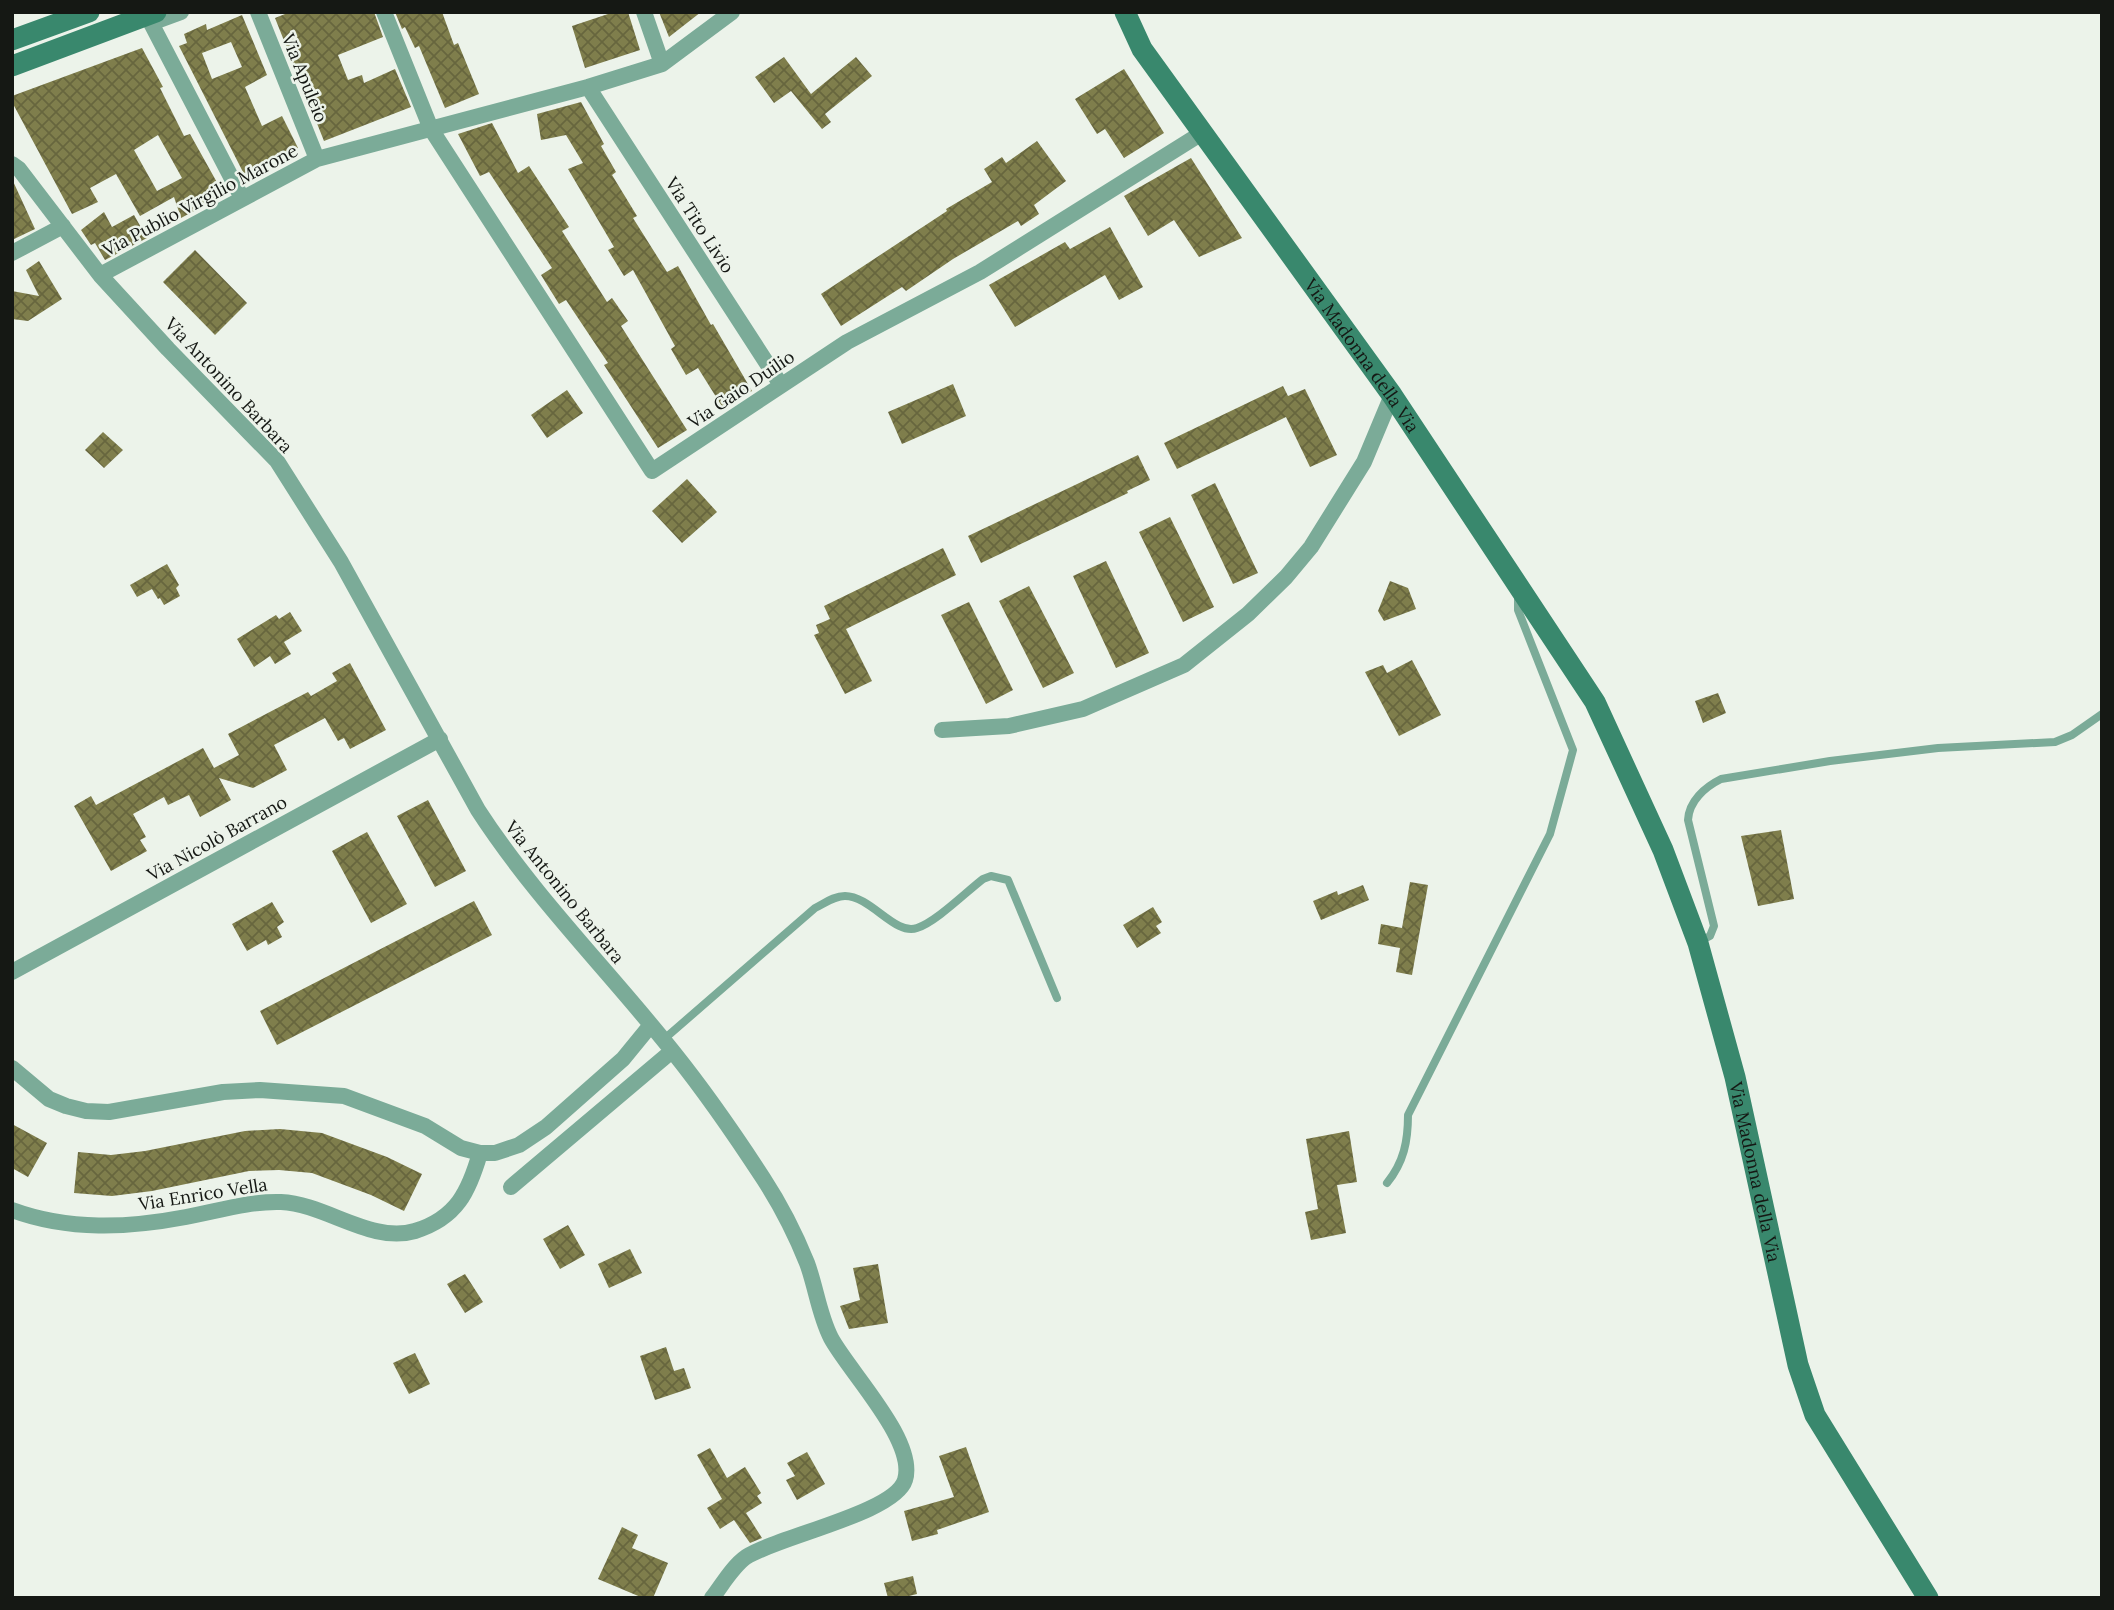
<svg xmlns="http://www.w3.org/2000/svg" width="2114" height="1610" viewBox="0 0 2114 1610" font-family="Lora,serif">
<defs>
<pattern id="building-cross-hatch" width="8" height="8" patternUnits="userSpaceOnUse" patternTransform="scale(1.75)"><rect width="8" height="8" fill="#7f7e4c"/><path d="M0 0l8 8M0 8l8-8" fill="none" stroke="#67663e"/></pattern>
</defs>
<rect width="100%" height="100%" fill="#ecf3ea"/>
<path fill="url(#building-cross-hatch)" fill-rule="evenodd" d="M 290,12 L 374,12 L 383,37 L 338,55 L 348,80 L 362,75 L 364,83 L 395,69 L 411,107 L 324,141 L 275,18 Z
M 395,12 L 442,12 L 454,45 L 458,43 L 479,94 L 445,108 L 419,46 L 415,48 L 405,27 L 402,29 Z
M 614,12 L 628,12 L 640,50 L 585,68 L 572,26 Z
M 659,12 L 701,12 L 669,37 Z
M 242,15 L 267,75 L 245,87 L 262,126 L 282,116 L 298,148 L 244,174 L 179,46 L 187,43 L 184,34 L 206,24 L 207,30 ZM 231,42 L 242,67 L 212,79 L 202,53 Z
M 142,48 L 163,87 L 160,88 L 184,136 L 190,134 L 224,195 L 181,218 L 174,197 L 140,216 L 116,174 L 90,188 L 98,202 L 72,214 L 12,102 L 12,96 ZM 158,135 L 182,178 L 157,191 L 134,150 Z
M 784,57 L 811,94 L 856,57 L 872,76 L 825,114 L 831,122 L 822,129 L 791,91 L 774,103 L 755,77 Z
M 1124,69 L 1164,133 L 1124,158 L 1105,129 L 1097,134 L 1075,99 Z
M 581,102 L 604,144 L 601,146 L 616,172 L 612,175 L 637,216 L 633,218 L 667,272 L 678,266 L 711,325 L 713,324 L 752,391 L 723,408 L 698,368 L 686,375 L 671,349 L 675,346 L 633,270 L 624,276 L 608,250 L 614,247 L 568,169 L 583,163 L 566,135 L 541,140 L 537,114 Z
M 492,123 L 518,173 L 529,166 L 569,227 L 562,231 L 607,302 L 612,298 L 628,321 L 621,326 L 687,430 L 658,448 L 604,365 L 608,363 L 566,300 L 559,304 L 541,275 L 552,268 L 489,172 L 480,176 L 458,134 Z
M 1037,141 L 1066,181 L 1034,205 L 1039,214 L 1021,226 L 1018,221 L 953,259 L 906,291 L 902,287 L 841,326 L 821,294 L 947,211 L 946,209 L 992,182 L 984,169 L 1002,157 L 1006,163 Z
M 1191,158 L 1242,238 L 1199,257 L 1174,220 L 1148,236 L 1124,196 Z
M 12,179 L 35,229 L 12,240 Z
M 104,212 L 112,227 L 134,215 L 147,238 L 105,260 L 95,243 L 91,245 L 81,230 Z
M 1110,227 L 1143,287 L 1119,300 L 1105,275 L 1015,327 L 989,285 L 1065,242 L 1070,249 Z
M 195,250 L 247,303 L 215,335 L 163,282 Z
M 39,261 L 62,299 L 28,321 L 12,319 L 12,291 L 39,296 L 26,270 Z
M 953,384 L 966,416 L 902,444 L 888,412 Z
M 1283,386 L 1288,396 L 1305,389 L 1337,455 L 1310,467 L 1286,417 L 1177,469 L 1164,443 Z
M 567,390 L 583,413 L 547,438 L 531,415 Z
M 103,432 L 123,450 L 104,468 L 85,450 Z
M 1138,455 L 1150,480 L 1127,491 L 1128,493 L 981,563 L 968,536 Z
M 687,479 L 717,512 L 682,543 L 652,511 Z
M 1215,483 L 1258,573 L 1233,584 L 1191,495 Z
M 1170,517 L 1214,607 L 1183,622 L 1139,532 Z
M 943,548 L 956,575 L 846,629 L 872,681 L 845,694 L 814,635 L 819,633 L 816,625 L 830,619 L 824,606 Z
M 1106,561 L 1149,653 L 1116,668 L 1073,576 Z
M 167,564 L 179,585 L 176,588 L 180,596 L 164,605 L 160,598 L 158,599 L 152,589 L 137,597 L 130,585 Z
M 1390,581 L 1408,588 L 1416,609 L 1384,621 L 1378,611 Z
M 1029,586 L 1074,673 L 1043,688 L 999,601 Z
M 969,602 L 1013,690 L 986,704 L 941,615 Z
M 290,612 L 302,631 L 284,642 L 291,654 L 275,664 L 270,656 L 254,667 L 237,639 L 276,615 L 279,619 Z
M 1412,660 L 1441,715 L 1399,736 L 1365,672 L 1383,665 L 1387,673 Z
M 350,663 L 386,730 L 350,749 L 344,738 L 338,741 L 325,718 L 274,745 L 287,770 L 253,788 L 219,778 L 231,800 L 200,817 L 189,795 L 168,805 L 164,797 L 133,814 L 146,837 L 140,840 L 147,851 L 111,871 L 74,806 L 91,796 L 96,805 L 203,748 L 214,768 L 239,755 L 228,734 L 308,692 L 311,696 L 337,681 L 332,673 Z
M 1718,693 L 1726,713 L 1703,723 L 1695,701 Z
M 428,800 L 466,871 L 435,887 L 397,816 Z
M 1781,830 L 1794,899 L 1758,906 L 1741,836 Z
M 367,832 L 407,904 L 371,923 L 332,851 Z
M 1410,882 L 1428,885 L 1412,975 L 1396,972 L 1400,948 L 1378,944 L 1381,924 L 1402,928 Z
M 1363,885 L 1369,900 L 1321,920 L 1313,901 L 1337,891 L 1338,895 Z
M 474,901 L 492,935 L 277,1045 L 260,1011 Z
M 272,902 L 284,922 L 277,927 L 282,937 L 268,945 L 266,940 L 247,951 L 232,924 Z
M 1153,907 L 1162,922 L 1156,926 L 1161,933 L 1137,948 L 1123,925 Z
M 12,1124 L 47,1143 L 28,1177 L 12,1168 Z
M 280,1129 L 322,1133 L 387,1157 L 422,1174 L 404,1211 L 371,1195 L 312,1173 L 279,1170 L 249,1171 L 152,1191 L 112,1196 L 74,1193 L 78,1152 L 111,1155 L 145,1151 L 245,1131 Z
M 1349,1131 L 1357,1182 L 1337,1185 L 1346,1233 L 1311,1240 L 1305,1212 L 1318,1209 L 1306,1139 Z
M 568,1225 L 585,1255 L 560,1269 L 543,1239 Z
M 630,1249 L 642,1273 L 609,1288 L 598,1264 Z
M 878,1264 L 888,1323 L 849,1329 L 840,1306 L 860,1300 L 853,1268 Z
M 465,1274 L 483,1302 L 465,1313 L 447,1284 Z
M 666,1347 L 674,1371 L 684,1368 L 691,1388 L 655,1400 L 640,1356 Z
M 415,1353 L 430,1384 L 409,1394 L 393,1363 Z
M 966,1447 L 989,1512 L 937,1530 L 938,1534 L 912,1541 L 904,1511 L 954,1497 L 939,1456 Z
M 710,1448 L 727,1478 L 745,1467 L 761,1493 L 757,1496 L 762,1503 L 746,1513 L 762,1538 L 750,1543 L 734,1520 L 720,1529 L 707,1508 L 722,1499 L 697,1455 Z
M 807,1452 L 825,1484 L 797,1500 L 786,1480 L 795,1476 L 787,1463 Z
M 622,1527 L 638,1535 L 632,1548 L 668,1563 L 653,1598 L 643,1598 L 598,1579 Z
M 913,1576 L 917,1594 L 901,1598 L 888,1598 L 884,1583 Z"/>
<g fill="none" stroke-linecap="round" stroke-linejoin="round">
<path stroke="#7bab98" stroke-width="8" d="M 1700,941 L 1710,936 L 1714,926 L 1688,820 C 1689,801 1705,787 1721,779 L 1830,761 L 1938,748 L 2055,742 L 2072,735 L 2102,714
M 663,1040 L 815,908 C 825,903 834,896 845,896 C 871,896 895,936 917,928 C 936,922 966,892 983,879 L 991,876 L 1008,880 L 1057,998
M 1387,1183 C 1404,1162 1408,1141 1408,1115 L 1550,834 L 1573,750 L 1518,610 L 1518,594"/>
<path stroke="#7bab98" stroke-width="16" d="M 181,12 L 151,23 L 242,198
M 258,12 L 317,159
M 384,12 L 431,129 L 652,471 L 847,342 L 980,272 L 1202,133
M 644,12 L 662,64
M 588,87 L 781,385
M 12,164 L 19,169 L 100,275 L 168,349 L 277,461 L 341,562 L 478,810 C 535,898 609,971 674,1053 C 706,1093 735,1135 763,1178 C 780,1204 795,1233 807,1263 C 816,1287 819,1315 831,1338 C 850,1373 917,1441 905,1480 C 895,1513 779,1536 746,1557 C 733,1566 722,1585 712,1598
M 12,253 L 63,226
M 100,275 L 317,159 L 588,87 L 662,64 L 732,12
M 942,730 L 1009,726 L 1083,709 L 1184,665 L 1248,614 L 1286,577 L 1311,547 L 1364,462 L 1392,395
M 12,972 L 440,739
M 12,1068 L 49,1099 L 66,1106 L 86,1111 L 109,1112 L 223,1092 L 260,1090 L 344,1096 L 425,1126 L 461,1148 L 480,1153 L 495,1153 L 519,1145 L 546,1127 L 623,1059 L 650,1026
M 511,1187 L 672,1051
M 12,1210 C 69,1231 128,1228 186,1217 C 218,1211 249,1201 281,1202 C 326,1204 371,1244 415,1231 C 457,1218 469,1191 480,1153"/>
<g stroke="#39886d" stroke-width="21">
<path id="s1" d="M 1125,12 L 1142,49 L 1392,395 L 1595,702 L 1663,850 L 1698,943 L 1735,1077 L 1798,1365 L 1815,1415 L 1928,1598"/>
<path d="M 12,40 L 89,12"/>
<path d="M 12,66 L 156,12"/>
</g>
</g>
<g text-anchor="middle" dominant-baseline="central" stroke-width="5" stroke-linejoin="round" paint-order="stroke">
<g font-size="18" fill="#151814" stroke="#ecf3ea">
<text transform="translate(305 78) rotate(68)">Via Apuleio</text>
<text transform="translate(200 200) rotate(-28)">Via Publio Virgilio Marone</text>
<text transform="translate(700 225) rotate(57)">Via Tito Livio</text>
<text stroke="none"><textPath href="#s1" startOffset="418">Via Madonna della Via</textPath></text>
<text transform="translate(229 385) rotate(47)">Via Antonino Barbara</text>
<text transform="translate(741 389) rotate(-34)">Via Gaio Duilio</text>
<text transform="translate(217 838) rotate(-29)">Via Nicolò Barrano</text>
<text transform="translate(565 892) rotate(51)">Via Antonino Barbara</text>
<text stroke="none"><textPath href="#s1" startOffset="1334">Via Madonna della Via</textPath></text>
<text transform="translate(203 1194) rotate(-9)">Via Enrico Vella</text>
</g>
</g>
<rect width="2114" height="1610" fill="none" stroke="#151814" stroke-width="28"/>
</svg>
